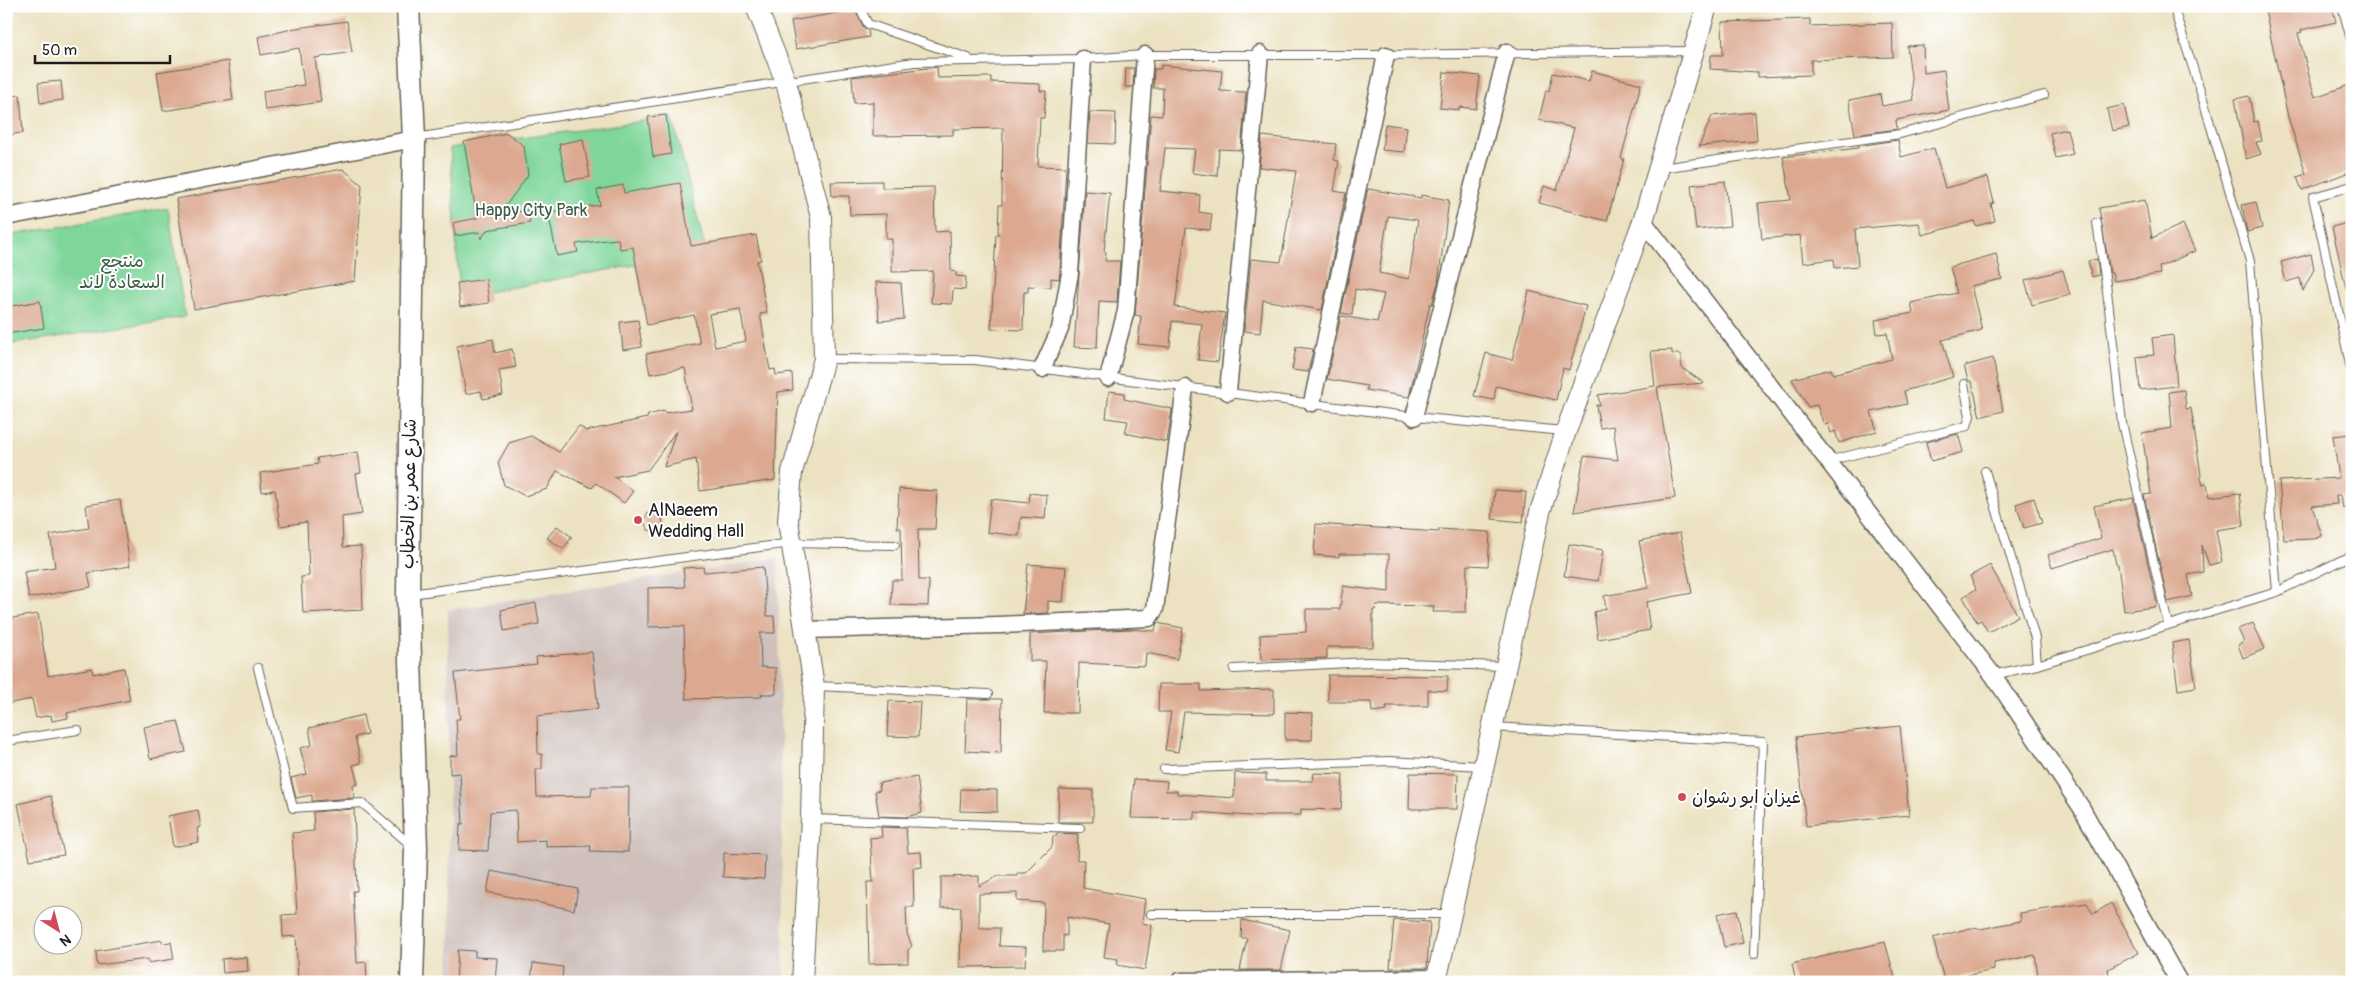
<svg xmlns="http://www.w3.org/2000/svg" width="2358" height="988" viewBox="0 0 2358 988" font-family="Pangolin,'Playpen Sans Arabic',sans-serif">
<rect width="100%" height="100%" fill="#fff"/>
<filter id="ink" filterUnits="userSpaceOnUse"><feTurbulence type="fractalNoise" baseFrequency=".02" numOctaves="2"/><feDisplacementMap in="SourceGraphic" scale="10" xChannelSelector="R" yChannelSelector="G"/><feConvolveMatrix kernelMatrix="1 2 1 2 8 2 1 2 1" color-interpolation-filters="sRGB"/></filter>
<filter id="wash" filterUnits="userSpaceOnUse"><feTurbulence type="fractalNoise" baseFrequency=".0096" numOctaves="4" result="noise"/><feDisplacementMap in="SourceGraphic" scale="20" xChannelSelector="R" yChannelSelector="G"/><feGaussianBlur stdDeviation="1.12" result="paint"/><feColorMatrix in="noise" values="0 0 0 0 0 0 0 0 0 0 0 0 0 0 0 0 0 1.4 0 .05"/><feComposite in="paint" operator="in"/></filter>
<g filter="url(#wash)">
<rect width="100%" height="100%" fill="#ece2c1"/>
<path fill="#cfc0bb" d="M 778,558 L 784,982 L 450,982 L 448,610 Z"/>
<path fill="#7ed69a" stroke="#4d795b" d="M 672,117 L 706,252 L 460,297 L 450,148 Z
M 168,208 L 185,317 L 6,345 L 6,236 Z"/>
<g id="blocks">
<path fill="#dca990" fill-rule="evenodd" d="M 2264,6 L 2332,6 L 2336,22 L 2301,30 L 2302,32 L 2298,33 L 2312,87 L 2315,97 L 2352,84 L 2352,171 L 2302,190 L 2297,177 L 2306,174 L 2288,117 Z
M 855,10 L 863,27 L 868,30 L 869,37 L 796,49 L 791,21 Z
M 1810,19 L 1810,26 L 1892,23 L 1893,57 L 1811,60 L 1811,75 L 1758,77 L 1758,72 L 1710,69 L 1711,55 L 1723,55 L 1722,22 Z
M 347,21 L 352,52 L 315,58 L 321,102 L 265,110 L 263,91 L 304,85 L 299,48 L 261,55 L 258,37 L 296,28 Z
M 1923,45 L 1924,73 L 1944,70 L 1949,110 L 1896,120 L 1897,129 L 1855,135 L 1849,100 L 1880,94 L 1882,106 L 1914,100 L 1907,46 Z
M 228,61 L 233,100 L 163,111 L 157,72 Z
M 1161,65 L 1222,71 L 1220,91 L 1246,92 L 1241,150 L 1219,149 L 1217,176 L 1192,173 L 1195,149 L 1165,148 L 1160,191 L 1200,195 L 1199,212 L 1212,214 L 1210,230 L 1186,228 L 1175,307 L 1225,313 L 1218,362 L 1198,360 L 1202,324 L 1172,321 L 1170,347 L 1138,344 L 1141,316 L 1135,315 L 1151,115 L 1162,116 L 1163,88 L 1153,88 L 1154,69 L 1161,69 Z
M 937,67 L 938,78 L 991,77 L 991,82 L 1040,84 L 1040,91 L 1046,91 L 1044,118 L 1040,118 L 1038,166 L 1066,167 L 1060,272 L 1059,279 L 1051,278 L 1051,287 L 1028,286 L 1028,292 L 1024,292 L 1023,330 L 991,329 L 996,235 L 998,235 L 999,205 L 1002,205 L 1003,128 L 953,129 L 953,135 L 873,136 L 873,102 L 854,103 L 852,77 Z
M 1126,68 L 1134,68 L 1133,87 L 1125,87 Z
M 1592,71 L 1641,84 L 1621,158 L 1624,159 L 1607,221 L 1539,203 L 1544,186 L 1557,190 L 1574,128 L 1539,120 L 1546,90 L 1549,91 L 1553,73 L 1589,81 Z
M 1444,72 L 1480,76 L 1476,109 L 1460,107 L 1459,110 L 1440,108 Z
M 61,81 L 63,100 L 40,103 L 38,83 Z
M 20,95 L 23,133 L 6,135 L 6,97 Z
M 2249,96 L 2254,122 L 2258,121 L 2262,141 L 2256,142 L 2261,154 L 2246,159 L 2235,99 Z
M 2124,105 L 2129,127 L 2112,131 L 2107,109 Z
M 1090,112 L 1116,113 L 1115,144 L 1088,143 Z
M 1755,112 L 1757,141 L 1699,146 L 1712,116 Z
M 666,115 L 671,154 L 653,157 L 648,117 Z
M 1385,124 L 1407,127 L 1404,152 L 1382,150 Z
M 2067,129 L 2073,154 L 2056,158 L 2050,133 Z
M 507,133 L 524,146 L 528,175 L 499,215 L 528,210 L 530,223 L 487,230 L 481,239 L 480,232 L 455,236 L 453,223 L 477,218 L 464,142 Z
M 1262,136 L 1336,144 L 1334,160 L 1339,161 L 1334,191 L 1346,193 L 1322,310 L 1263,300 L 1260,333 L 1244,331 L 1251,259 L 1281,262 L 1296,171 L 1259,167 Z
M 583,139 L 590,177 L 566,181 L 559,144 Z
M 1898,140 L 1901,157 L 1934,148 L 1945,188 L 1988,177 L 1994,203 L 1991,204 L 1995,221 L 1976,226 L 1974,221 L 1922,235 L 1919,223 L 1855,229 L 1858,266 L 1835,268 L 1834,259 L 1803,263 L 1800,235 L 1762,239 L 1758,203 L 1791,200 L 1783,157 L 1858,148 L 1858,146 Z
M 343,169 L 362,185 L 355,281 L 194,309 L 176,199 Z
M 882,181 L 882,188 L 934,187 L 935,232 L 950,231 L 951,271 L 956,272 L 956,276 L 966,277 L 965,290 L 953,289 L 952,304 L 931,303 L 933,271 L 892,272 L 892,239 L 886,239 L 886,214 L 850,215 L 849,196 L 832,196 L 831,182 Z
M 1725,181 L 1730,226 L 1696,230 L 1691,185 Z
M 680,183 L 691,246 L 756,235 L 761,260 L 757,261 L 767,313 L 760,314 L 770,370 L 775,369 L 776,375 L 792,373 L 793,390 L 778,392 L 775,480 L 700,491 L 696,459 L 664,467 L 676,431 L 648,470 L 614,477 L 633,491 L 624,503 L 596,483 L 592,488 L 557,471 L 547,489 L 525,496 L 504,485 L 498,463 L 509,443 L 531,436 L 559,452 L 579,426 L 586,431 L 647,418 L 648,415 L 664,411 L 664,413 L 692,409 L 685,368 L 650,374 L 646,354 L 700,343 L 694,315 L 647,325 L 633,247 L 620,249 L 618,239 L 606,240 L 576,244 L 578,252 L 557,256 L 548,212 L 600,205 L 597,190 L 623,185 L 624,193 ZM 740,309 L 746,341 L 715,347 L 709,314 Z
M 1368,189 L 1421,198 L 1421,195 L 1449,200 L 1438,283 L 1432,304 L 1430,304 L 1409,397 L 1366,390 L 1367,386 L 1327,379 L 1341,316 L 1377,322 L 1384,294 L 1355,289 L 1352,315 L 1341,313 ZM 1388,216 L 1418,220 L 1409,279 L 1379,273 Z
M 1085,191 L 1110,193 L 1104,251 L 1106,252 L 1105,261 L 1120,261 L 1117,302 L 1099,301 L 1097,348 L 1074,347 Z
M 2145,200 L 2152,238 L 2183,224 L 2195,251 L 2159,267 L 2160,274 L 2114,281 L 2112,273 L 2110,273 L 2099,208 Z
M 2256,202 L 2262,228 L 2247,232 L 2242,205 Z
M 2352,222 L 2352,288 L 2346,288 L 2332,227 Z
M 1996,254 L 2002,279 L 1971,286 L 1982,330 L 1942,340 L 1953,377 L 1904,391 L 1907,404 L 1871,412 L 1877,431 L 1839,443 L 1835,431 L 1831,433 L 1828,424 L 1824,425 L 1817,405 L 1808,407 L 1792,379 L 1831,369 L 1833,374 L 1892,359 L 1887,333 L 1877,334 L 1875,320 L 1913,313 L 1911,303 L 1957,293 L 1950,267 Z
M 2311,254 L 2314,269 L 2303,291 L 2300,278 L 2286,282 L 2281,262 Z
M 2097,259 L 2099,275 L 2092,277 L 2088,261 Z
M 2063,270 L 2070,295 L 2032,305 L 2025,280 Z
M 486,279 L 489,303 L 460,307 L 457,283 Z
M 876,282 L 901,283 L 904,319 L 879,321 Z
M 1529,291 L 1586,306 L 1569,370 L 1563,368 L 1556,400 L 1496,386 L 1494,400 L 1474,396 L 1486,353 L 1512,360 Z
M 40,301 L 44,328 L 6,334 L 6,307 Z
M 638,320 L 642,347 L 623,350 L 620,322 Z
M 2173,335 L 2177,386 L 2140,390 L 2137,357 L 2154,355 L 2152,338 Z
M 493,339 L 495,353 L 512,349 L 516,367 L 499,370 L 503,395 L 483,399 L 481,391 L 466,394 L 457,346 Z
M 1296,347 L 1313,349 L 1308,372 L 1292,370 Z
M 1672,350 L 1672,354 L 1680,354 L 1682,368 L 1704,383 L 1657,387 L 1675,498 L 1574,512 L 1584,456 L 1618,460 L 1613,426 L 1600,428 L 1596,405 L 1600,405 L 1598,395 L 1655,386 L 1651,351 Z
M 1993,358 L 2003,411 L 1980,417 L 1972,382 L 1968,380 L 1964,366 Z
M 2184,390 L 2186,409 L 2191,408 L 2202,482 L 2203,485 L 2207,484 L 2209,497 L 2240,493 L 2244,526 L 2216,530 L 2222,562 L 2209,565 L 2202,545 L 2203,572 L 2188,575 L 2192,596 L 2168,602 L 2144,495 L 2151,494 L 2142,433 L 2172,428 L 2169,392 Z
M 1109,391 L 1125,393 L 1124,399 L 1172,409 L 1167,442 L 1125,433 L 1128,421 L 1106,418 Z
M 1958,434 L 1963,452 L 1931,461 L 1926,442 Z
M 2352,434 L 2352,507 L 2343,508 L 2341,495 L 2336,495 L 2337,504 L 2312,506 L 2322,536 L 2314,539 L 2284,540 L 2279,481 L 2339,478 L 2333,436 Z
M 358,452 L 361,473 L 356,474 L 362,514 L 342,517 L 343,547 L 361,546 L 363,610 L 303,613 L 301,577 L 309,576 L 307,522 L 280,526 L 275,490 L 262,492 L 260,473 L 318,464 L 317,458 Z
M 899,489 L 937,491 L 935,529 L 918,529 L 919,580 L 929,580 L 928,606 L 891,605 L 892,580 L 902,580 L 901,528 L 897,528 Z
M 1495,490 L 1526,492 L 1523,522 L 1492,519 Z
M 1030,493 L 1047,495 L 1045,519 L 1021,517 L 1019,536 L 987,532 L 991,499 L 1029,503 Z
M 2034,498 L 2042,523 L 2024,528 L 2016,504 Z
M 2133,498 L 2157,604 L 2154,607 L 2124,611 L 2118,564 L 2116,564 L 2113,549 L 2052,568 L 2048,555 L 2101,538 L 2094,506 Z
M 120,500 L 130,566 L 88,573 L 91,587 L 29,598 L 24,572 L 55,567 L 50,535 L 89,528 L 86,505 Z
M 655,512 L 662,516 L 663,525 L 657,531 L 648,530 L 644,522 L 647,514 Z
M 1316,524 L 1439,532 L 1439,529 L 1490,532 L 1488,566 L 1467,565 L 1466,612 L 1433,612 L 1434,606 L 1376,605 L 1375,610 L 1373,610 L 1373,647 L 1327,647 L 1327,658 L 1261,660 L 1260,635 L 1306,632 L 1306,609 L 1340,609 L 1343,586 L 1389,592 L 1389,554 L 1339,554 L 1339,557 L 1314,555 Z
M 557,526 L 572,537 L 563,549 L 547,538 Z
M 1680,533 L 1692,593 L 1646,602 L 1650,630 L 1598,639 L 1594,612 L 1606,609 L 1604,596 L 1648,588 L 1639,541 Z
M 1569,544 L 1603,550 L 1598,581 L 1564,576 Z
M 1028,564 L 1066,567 L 1063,602 L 1048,601 L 1048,613 L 1023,614 Z
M 1990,565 L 2018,616 L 1988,632 L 1981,620 L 1977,622 L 1963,597 L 1976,589 L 1970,576 Z
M 703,567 L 704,572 L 763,567 L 767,616 L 774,616 L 775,633 L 760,633 L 761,667 L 776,668 L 776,694 L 761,694 L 762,697 L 686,699 L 684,626 L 648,627 L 648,588 L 685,587 L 683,568 Z
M 536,603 L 539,624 L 504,631 L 501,610 Z
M 38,614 L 48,676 L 92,668 L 93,674 L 124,668 L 130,700 L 67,713 L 68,718 L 52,721 L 51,715 L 36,718 L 32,699 L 6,704 L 6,619 Z
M 1157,623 L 1183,628 L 1177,659 L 1146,653 L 1145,666 L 1079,663 L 1078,713 L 1044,713 L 1046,661 L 1030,661 L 1030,634 L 1130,629 L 1155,631 Z
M 2253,623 L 2265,649 L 2243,658 L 2238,645 L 2244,642 L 2238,629 Z
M 2189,640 L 2196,687 L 2178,690 L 2172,643 Z
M 592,652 L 598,709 L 537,716 L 538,754 L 542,754 L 542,769 L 536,769 L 537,797 L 591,796 L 592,787 L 629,787 L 628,852 L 590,851 L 591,846 L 546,847 L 546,840 L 517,842 L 516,810 L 490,812 L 488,851 L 459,850 L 460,824 L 463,824 L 460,773 L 450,774 L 450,756 L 458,755 L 456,719 L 460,719 L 455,673 L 537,664 L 536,657 Z
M 1328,675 L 1448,676 L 1447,691 L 1428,690 L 1428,706 L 1386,706 L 1387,710 L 1372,712 L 1371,702 L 1328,702 Z
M 1159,684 L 1201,684 L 1201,691 L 1274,689 L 1274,714 L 1184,712 L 1178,752 L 1165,750 L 1171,712 L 1158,712 Z
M 967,699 L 1002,699 L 1001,753 L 965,751 Z
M 889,701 L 920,702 L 918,737 L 887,736 Z
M 1285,712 L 1313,713 L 1312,740 L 1285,740 Z
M 363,715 L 367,734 L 355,737 L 361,763 L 353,765 L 358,784 L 353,785 L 354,798 L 312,801 L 312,795 L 296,798 L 291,778 L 307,774 L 300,748 L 312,745 L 309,728 Z
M 178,721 L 186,752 L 150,759 L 144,727 Z
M 1900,726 L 1909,815 L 1806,826 L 1796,737 Z
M 1235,773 L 1266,774 L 1266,781 L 1313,781 L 1314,773 L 1343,774 L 1341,810 L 1301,809 L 1301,815 L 1264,815 L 1264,817 L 1194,812 L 1194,819 L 1131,818 L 1134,779 L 1167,781 L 1166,791 L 1177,791 L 1177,794 L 1234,798 Z
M 1410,773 L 1458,774 L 1457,809 L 1409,809 Z
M 917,777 L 922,813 L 905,817 L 879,816 L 875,791 L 880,790 L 879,783 Z
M 961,789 L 997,790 L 997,812 L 960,811 Z
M 1059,789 L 1093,790 L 1093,822 L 1058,822 Z
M 51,796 L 64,855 L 30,860 L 18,804 Z
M 354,809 L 357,891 L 353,891 L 357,963 L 366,962 L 367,982 L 298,982 L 296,936 L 283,937 L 282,915 L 297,914 L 292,833 L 314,831 L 313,812 Z
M 198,810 L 201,827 L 197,828 L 199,842 L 173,847 L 168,816 Z
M 881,827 L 906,828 L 908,853 L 921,852 L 922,867 L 913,868 L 914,907 L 906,907 L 907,934 L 912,946 L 908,950 L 908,963 L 869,964 L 867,882 L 873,882 L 870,838 L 882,837 Z
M 1057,833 L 1078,834 L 1077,860 L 1084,860 L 1083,888 L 1145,899 L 1142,923 L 1152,925 L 1145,970 L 1117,965 L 1118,959 L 1104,957 L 1109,924 L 1067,917 L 1067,936 L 1063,935 L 1063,951 L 1043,951 L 1044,903 L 1017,901 L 1017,893 L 979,894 L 979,928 L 1000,928 L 999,946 L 1026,947 L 1025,966 L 960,967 L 961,907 L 941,908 L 941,877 L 979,876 L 979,886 L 998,876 L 1017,876 L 1017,873 L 1026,873 L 1052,847 L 1053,836 L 1057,836 Z
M 724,853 L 765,855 L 764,879 L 723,877 Z
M 491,871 L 578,889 L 574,910 L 487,892 Z
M 2087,903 L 2093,914 L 2111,903 L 2139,953 L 2108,969 L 2110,982 L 2039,982 L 2035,955 L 1994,963 L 1994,970 L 1944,980 L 1933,938 L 1970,928 L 1980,929 L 2021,921 L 2020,913 Z
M 1737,910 L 1743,943 L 1724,947 L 1717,914 Z
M 1242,920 L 1290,930 L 1281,970 L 1240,970 L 1247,938 L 1241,938 Z
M 1394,920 L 1430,922 L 1427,968 L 1390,968 Z
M 162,940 L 162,943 L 171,942 L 174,959 L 148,963 L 148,959 L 97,965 L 96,951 Z
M 1885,942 L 1896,982 L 1796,982 L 1792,964 Z
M 458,950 L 475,951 L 475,957 L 497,958 L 495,982 L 456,982 Z
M 247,957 L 248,971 L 223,973 L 222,959 Z
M 533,963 L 563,967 L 562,982 L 531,982 Z"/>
</g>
</g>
<g filter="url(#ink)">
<use href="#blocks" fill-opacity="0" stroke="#656156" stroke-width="1"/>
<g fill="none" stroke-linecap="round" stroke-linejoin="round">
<defs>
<path id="service" d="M 859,6 L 868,24 L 968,58
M 2173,6 L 2202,96 L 2250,261 L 2277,592
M 2342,6 L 2352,43
M 415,138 L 914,62 L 1083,59 L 1145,55 L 1386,55 L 1692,51
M 1661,168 L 1900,134 L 2044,95
M 2352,186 L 2313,197 L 2352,373
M 2097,223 L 2107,291 L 2122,423 L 2168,625
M 825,359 L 975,360 L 1414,417 L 1564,431
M 1828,461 L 1967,426 L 1970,416 L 1964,384
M 1985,471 L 2035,638 L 2037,665
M 410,594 L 791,543 L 895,545
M 258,668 L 293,808 L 362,803 L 412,846
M 1234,669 L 1367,662 L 1505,666
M 1993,675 L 2037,665 L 2277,592 L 2352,555
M 816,686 L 988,694
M 1493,727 L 1763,742 L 1754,954
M 6,741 L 78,730
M 1164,769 L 1389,761 L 1483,766
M 811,819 L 1080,828
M 1151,914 L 1449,914"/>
<path id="minor" d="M 6,217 L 414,139
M 1643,221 L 1993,675 L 2081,807 L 2179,982
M 1042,369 L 1060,329 L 1070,273 L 1083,59
M 1108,378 L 1126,311 L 1145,55
M 1228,392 L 1260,54
M 1312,403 L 1386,55
M 1414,417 L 1507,52
M 805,630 L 1000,625 L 1149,618 L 1155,609 L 1185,388
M 1180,981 L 1437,978"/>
<path id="tertiary" d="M 756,6 L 786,82 L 821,217 L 824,359 L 792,472 L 788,521 L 814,686 L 811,819 L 802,982
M 1436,982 L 1540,512 L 1566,431 L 1643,221 L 1707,6"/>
<path id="secondary" d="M 408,6 L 414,139 L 408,595 L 416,849 L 412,982"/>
</defs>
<use href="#service" stroke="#656156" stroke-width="10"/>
<use href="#minor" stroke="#656156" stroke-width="19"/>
<use href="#tertiary" stroke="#656156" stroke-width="22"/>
<use href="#secondary" stroke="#656156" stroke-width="25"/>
<use href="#service" stroke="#fff" stroke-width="8"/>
<use href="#minor" stroke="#fff" stroke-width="16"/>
<use href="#tertiary" stroke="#fff" stroke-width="20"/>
<use href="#secondary" stroke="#fff" stroke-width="22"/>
</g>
</g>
<g fill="#d1495b" stroke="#fff" stroke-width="2">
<circle cx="638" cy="520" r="5"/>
<circle cx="1682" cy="797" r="5"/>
</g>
<g text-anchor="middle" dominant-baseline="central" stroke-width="4" stroke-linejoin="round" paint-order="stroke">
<g font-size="18" fill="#3e5d48" stroke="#fff">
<text x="531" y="210">Happy City Park</text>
<text x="122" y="261">منتجع<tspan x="122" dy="21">السعادة لاند</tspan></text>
</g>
<g font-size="18" fill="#1c1c1c" stroke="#fff">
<text transform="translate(409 494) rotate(-89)">شارع عمر بن الخطاب</text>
</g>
<g font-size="18" fill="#1c1c1c" stroke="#fff" text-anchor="start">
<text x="648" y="510">AlNaeem<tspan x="648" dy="21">Wedding Hall</tspan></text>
<text x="1692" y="797">غيزان ابو رشوان</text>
</g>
</g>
<rect width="2358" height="988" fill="none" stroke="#fff" stroke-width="25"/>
<g transform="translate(58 930) rotate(144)"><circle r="24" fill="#ffffff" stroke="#a4a4a4"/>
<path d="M0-4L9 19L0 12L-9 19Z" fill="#d1495b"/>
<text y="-8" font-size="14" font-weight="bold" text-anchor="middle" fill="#1c1c1c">N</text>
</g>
<path d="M35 55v8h135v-8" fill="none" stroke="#1c1c1c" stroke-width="2.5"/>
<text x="42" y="55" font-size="15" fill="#1c1c1c" stroke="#ffffff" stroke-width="4" paint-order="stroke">50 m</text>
</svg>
